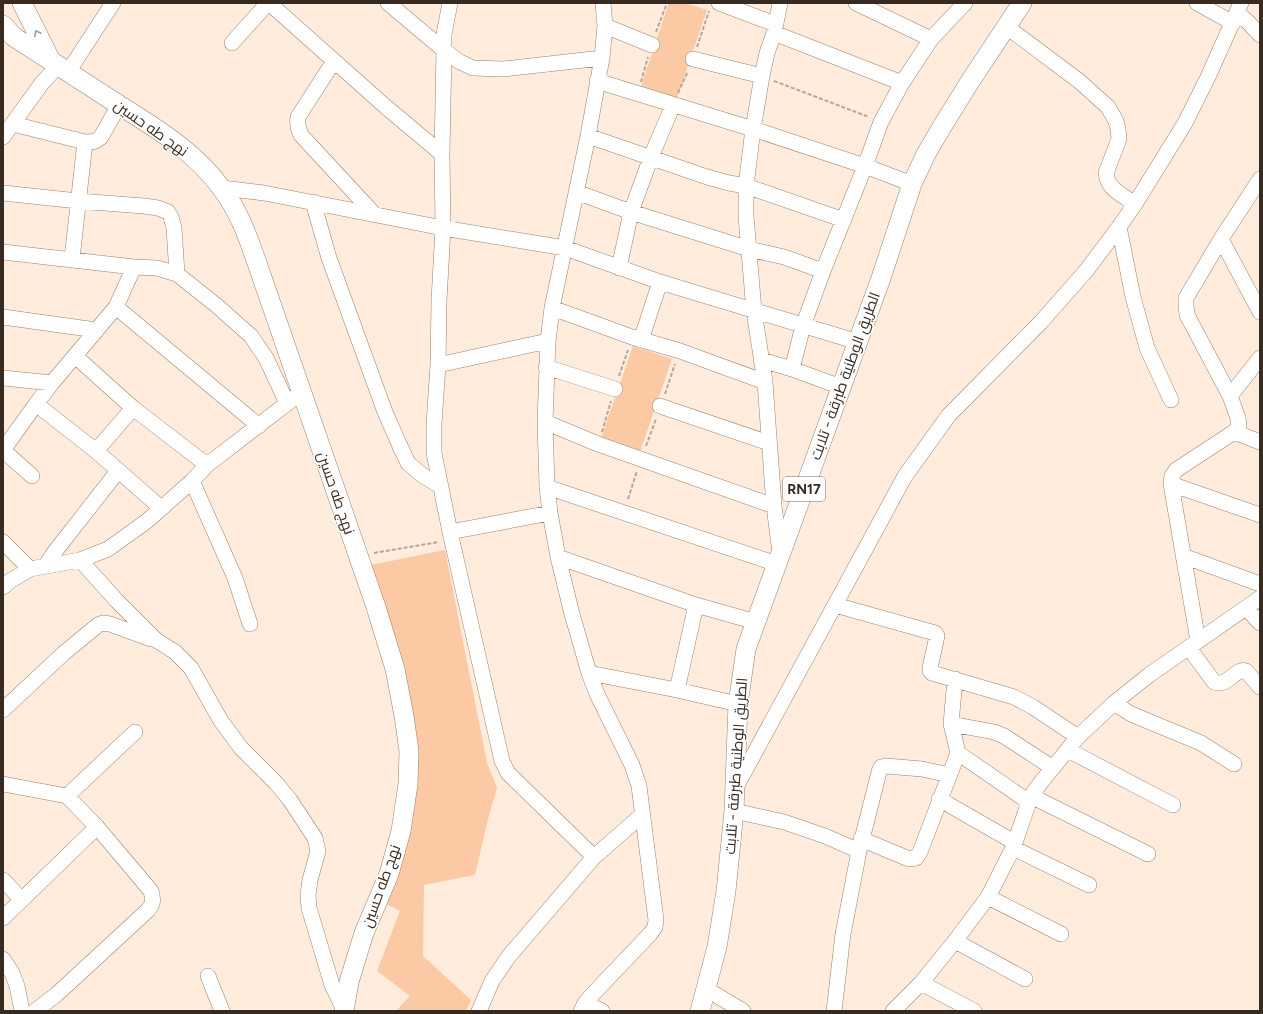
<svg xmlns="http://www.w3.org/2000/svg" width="1263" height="1014" viewBox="0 0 1263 1014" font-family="Figtree,Cairo,sans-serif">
<rect width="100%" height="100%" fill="#ffecdd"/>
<path fill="#fbc9a3" d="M 669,3 L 685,3 L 707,10 L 674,106 L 638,95 Z
M 633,346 L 672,359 L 638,458 L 599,444 Z
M 445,550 L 487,763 L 497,788 L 488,819 L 475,875 L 424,885 L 423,956 L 471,1000 L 466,1011 L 396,1011 L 410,996 L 377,971 L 400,911 L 386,904 L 413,779 L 371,565 Z"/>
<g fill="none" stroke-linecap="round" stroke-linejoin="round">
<defs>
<path id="minor" d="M 269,3 L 386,107 L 442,154
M 388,3 L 444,50 L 458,61 L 473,68 L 503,69 L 602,58
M 450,3 L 444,34 L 444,50 L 442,154 L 443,228 L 439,301 L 438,365 L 434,424 L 434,453 L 450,532 L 502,761 L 508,773 L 594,857
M 719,3 L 775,24
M 780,3 L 774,33 L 767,53 L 762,76 L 753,129 L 746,186 L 746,216 L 754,311 L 765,382 L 774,506 L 780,553
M 856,3 L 931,39
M 1197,3 L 1233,23
M 1237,13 L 1247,21 L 1260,35
M 605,26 L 652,45
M 1007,27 L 1079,81 L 1108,107 L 1116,121 L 1118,129 L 1119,139 L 1106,173 C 1107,177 1107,180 1109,183 C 1114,192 1127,198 1135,204
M 774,33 L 902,83
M 232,43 L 268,3
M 693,59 L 762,76
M 334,61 L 298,117 C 297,124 298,129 301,135 L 375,215
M 68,72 L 113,3
M 597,81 L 753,129 L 865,166 L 912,184
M 13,124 L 85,142 C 92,142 96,142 101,137 L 119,105
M 588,136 L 707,177 L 729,183 L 746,186 L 844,220
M 3,137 L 42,83 L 58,66
M 222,188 L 264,193 L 443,228 L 565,248 L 660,282 L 858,342
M 576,192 L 631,212 L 749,249 L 784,257 L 823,271
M 3,193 L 78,201 L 144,206 L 158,208 L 168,212 L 171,217 L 174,228 L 177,274
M 313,202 L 329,258 L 385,412 L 400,446 L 408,463 L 422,475 L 440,486
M 1119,227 L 1133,297 L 1147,348 L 1171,400
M 1221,239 L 1260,312
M 3,252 L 134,267 L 157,268 L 177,274 L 216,305 L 251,336 L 266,358 L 287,403
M 72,259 L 85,142
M 619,268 L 631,212 L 651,157 L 673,105
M 116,307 L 259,426
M 552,308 L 632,337 L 680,351 L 765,382
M 3,317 L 96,330
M 641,340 L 660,282
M 75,356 L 133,408 L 207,465
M 761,360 L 792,369 L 841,387
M 438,365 L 548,341
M 546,367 L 615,389
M 792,369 L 803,326 L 823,271 L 865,166 L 881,122 L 902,83 L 931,39 L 965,3
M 3,378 L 52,383
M 1230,396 L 1260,358
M 36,404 L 96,451 L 161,508
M 660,406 L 769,443
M 545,422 L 598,444 L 774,506
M 1234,432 L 1260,442
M 3,450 L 36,404 L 52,383 L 116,307 L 134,267
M 3,450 L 32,476
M 96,451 L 133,408
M 192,481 L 235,578 L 250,624
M 1171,484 L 1260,515
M 547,487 L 777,564
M 450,532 L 550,513
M 3,542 L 30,569
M 1183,556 L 1260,584
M 558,557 L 696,605 L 756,622
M 80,560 L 117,601 L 156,640 L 175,652 L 191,668 L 221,721 L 241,748 L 276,783 L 290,800 L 315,838 L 318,851 L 310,880 L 308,895 L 309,908 L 332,985 L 344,1010
M 46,565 L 53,554 L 118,471
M 3,587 L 10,581 L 30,569 L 80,560 L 108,549 L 147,521 L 192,481 L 207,465 L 302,392
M 835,605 L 935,633 L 937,636 L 930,668 L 930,671 L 932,673 L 1014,697 L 1033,707 L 1078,737
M 1246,608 L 1260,623
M 1198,641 L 1171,484 L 1172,476 L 1176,470 L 1234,432 L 1239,426 L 1238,418 L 1230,396 L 1187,315 L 1186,305 L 1186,298 L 1221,239 L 1260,179
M 1189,648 L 1214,682 C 1228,688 1235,667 1246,671 L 1260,687
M 589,673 L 677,690 L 738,704
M 677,690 L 696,605
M 1114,703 L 1131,714 L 1201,743 L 1234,764
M 3,710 L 64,653 L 98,625 L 103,623 L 110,624 L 151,639
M 951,724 L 994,732 L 1004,736 L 1053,768
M 1068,750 L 1173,805
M 958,753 L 1029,802
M 3,784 L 67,796 L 97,827 L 151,891 C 154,901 153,905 146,912 L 57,994 L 35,1011
M 735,789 L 905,476 L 949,415 L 1041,322 L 1086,271 L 1119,227 L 1135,204 L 1185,123 L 1208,77 L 1241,3
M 67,796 L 135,732
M 1031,796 L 1148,854
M 939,799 L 1014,842
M 734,811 L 784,822 L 825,836 L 859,851
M 861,839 L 909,859 L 916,858 L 920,852 L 958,753 L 951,724 L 955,679
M 1013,848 L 1089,885
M 3,880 L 22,900
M 988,897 L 1061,934
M 3,918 L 97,827
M 955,941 L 1025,979
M 3,959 L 12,973 L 17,986 L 22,1011
M 208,976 L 222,1011
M 921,983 L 974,1011
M 706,989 L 743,1011
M 585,1003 L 602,1011
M 479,1011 L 492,981 L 509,956 L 594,857 L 642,815
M 581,1011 L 585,1003 L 592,995 L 650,934 L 655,927 L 656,920 L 639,786 L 632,765 L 597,694 L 589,673 L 572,614 L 558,557 L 550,513 L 547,487 L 545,422 L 548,341 L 552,308 L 588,136 L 602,58 L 605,26 L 603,3
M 834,1011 L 843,934 L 859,851 L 879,772 L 881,767 L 886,766 L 922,769 L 949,775
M 893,1011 L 921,983 L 955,941 L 988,897 L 1013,848 L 1031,796 L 1042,781 L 1078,737 L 1114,703 L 1149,675 L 1260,598"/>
<path id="major" d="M 22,3 L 51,61
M 3,25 L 14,37 C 48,59 82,81 116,103 C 154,127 195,151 222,189 C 239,211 248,237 257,263 L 376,607 L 395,669 L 404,716 L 409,751 L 408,784 L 401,831 L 389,874 L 364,933 L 349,982 L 344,1011
M 700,1011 L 717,947 L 726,891 L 734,811 L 738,704 L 746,649 L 881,278 L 912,184 L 926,154 L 943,125 L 971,80 L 1022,3"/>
</defs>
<use href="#minor" stroke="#9d816c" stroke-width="16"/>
<use href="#major" stroke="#9d816c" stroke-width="20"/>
<path stroke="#b7a79a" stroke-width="2" stroke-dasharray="4 2" stroke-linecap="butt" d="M 656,32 L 667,3
M 697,47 L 709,11
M 774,81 L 869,117
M 641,82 L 648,57
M 678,93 L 688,71
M 619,376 L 628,350
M 665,394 L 675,364
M 602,432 L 611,401
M 646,446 L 656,419
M 628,499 L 637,471
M 374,553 L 439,542"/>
<use href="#minor" stroke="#fff" stroke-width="15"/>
<use href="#major" stroke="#fff" stroke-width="19"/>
</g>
<defs><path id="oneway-chevron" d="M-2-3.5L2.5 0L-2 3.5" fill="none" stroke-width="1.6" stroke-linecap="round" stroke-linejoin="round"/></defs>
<use stroke="#a59f9b" href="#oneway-chevron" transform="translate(37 33) rotate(-117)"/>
<g text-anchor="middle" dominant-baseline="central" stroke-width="3.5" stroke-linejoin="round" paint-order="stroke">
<rect fill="#fff" stroke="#726a64" stroke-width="1" x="783" y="477" width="42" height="24" rx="3"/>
<g font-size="14" font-weight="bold" fill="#362a21">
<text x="804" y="489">RN17</text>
</g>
<g font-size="15" fill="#362a21" stroke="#fff">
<text transform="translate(151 128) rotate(35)">نهج طه حسين</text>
<text transform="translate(845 376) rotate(-70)">الطريق الوطنية طبرقة - تلابت</text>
<text transform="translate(336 493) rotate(71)">نهج طه حسين</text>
<text transform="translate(736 766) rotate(-86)">الطريق الوطنية طبرقة - تلابت</text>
<text transform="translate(381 886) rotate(-70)">نهج طه حسين</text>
</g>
</g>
<rect width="1263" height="1014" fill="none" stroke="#362a21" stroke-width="8"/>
</svg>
